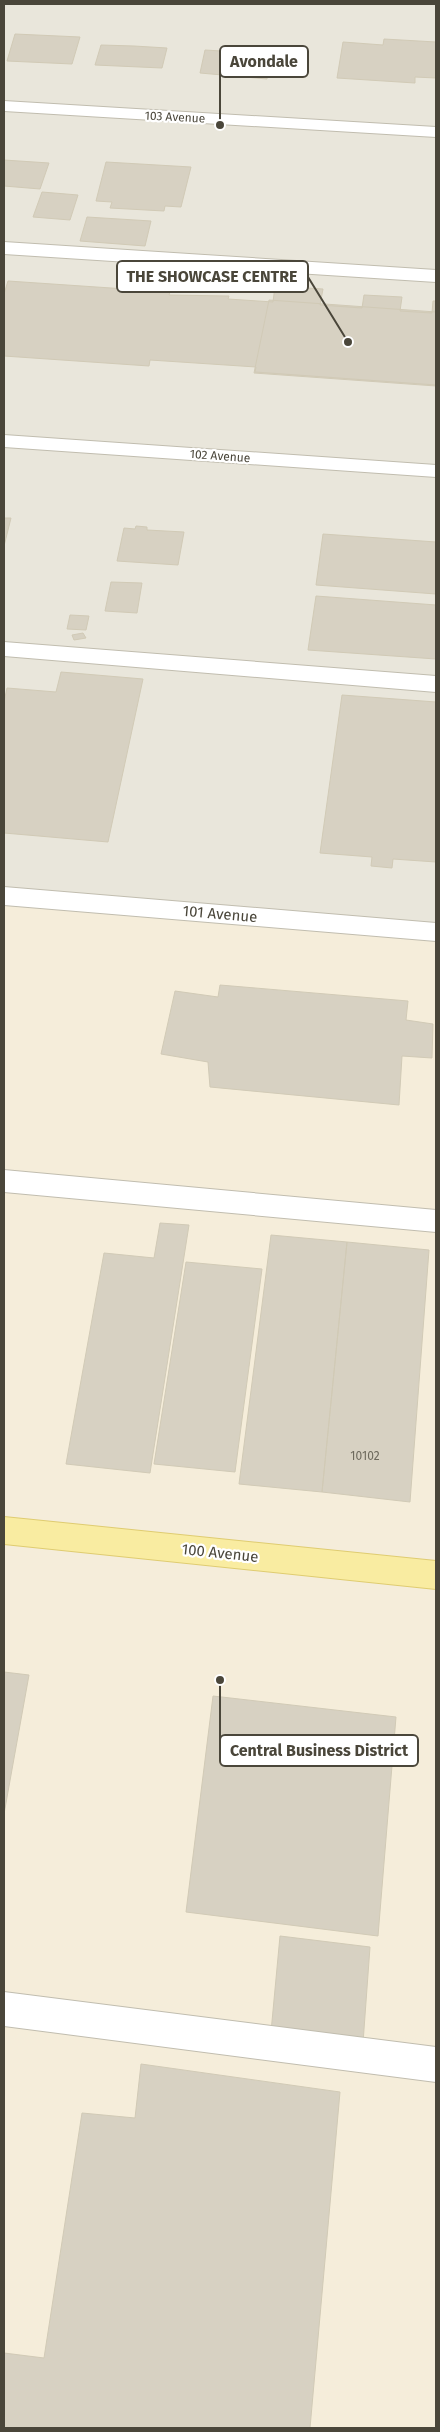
<svg xmlns="http://www.w3.org/2000/svg" width="440" height="2432" viewBox="0 0 440 2432" font-family="'Fira Sans',sans-serif">
<rect width="100%" height="100%" fill="#f5f4ec"/>
<path fill="#e9e6db" d="M 4,4 L 436,4 L 436,932 L 4,896 Z"/>
<path fill="#f5edda" d="M 4,896 L 436,932 L 436,2428 L 4,2428 Z"/>
<path fill="#d7d1c2" stroke="#d1cab6" d="M 15,34 L 80,37 L 72,64 L 7,61 Z
M 384,39 L 436,42 L 436,78 L 415,77 L 415,83 L 337,78 L 343,42 L 383,45 Z
M 101,45 L 134,46 L 167,48 L 162,68 L 95,65 Z
M 205,50 L 271,54 L 267,79 L 200,73 Z
M 4,160 L 49,163 L 40,189 L 4,186 Z
M 106,162 L 191,167 L 181,207 L 165,206 L 164,211 L 110,208 L 112,202 L 96,201 Z
M 42,192 L 78,195 L 70,220 L 33,217 Z
M 87,217 L 151,221 L 145,246 L 80,241 Z
M 8,281 L 170,292 L 169,295 L 229,296 L 228,299 L 273,302 L 275,286 L 323,289 L 320,305 L 362,308 L 364,295 L 402,297 L 400,311 L 432,313 L 433,301 L 436,301 L 436,385 L 255,372 L 256,367 L 150,360 L 149,366 L 4,356 L 4,294 Z
M 269,300 L 436,312 L 436,386 L 254,373 Z
M 4,518 L 11,518 L 4,546 Z
M 136,526 L 147,527 L 147,530 L 184,532 L 178,565 L 117,561 L 124,528 L 135,529 Z
M 323,534 L 436,542 L 436,594 L 316,585 Z
M 111,582 L 142,583 L 137,613 L 105,611 Z
M 316,596 L 436,605 L 436,659 L 308,650 Z
M 70,615 L 89,616 L 86,630 L 67,629 Z
M 83,633 L 86,638 L 74,640 L 72,635 Z
M 61,672 L 143,679 L 108,842 L 4,833 L 4,702 L 7,688 L 56,692 Z
M 342,695 L 436,702 L 436,862 L 393,859 L 392,868 L 371,866 L 372,857 L 320,853 Z
M 220,985 L 408,1001 L 406,1020 L 433,1024 L 432,1058 L 402,1056 L 399,1105 L 210,1087 L 208,1062 L 161,1054 L 175,991 L 218,997 Z
M 160,1223 L 189,1225 L 150,1473 L 66,1464 L 104,1253 L 154,1258 Z
M 271,1235 L 347,1242 L 322,1492 L 239,1484 Z
M 347,1242 L 429,1250 L 410,1502 L 322,1492 Z
M 186,1262 L 262,1269 L 235,1472 L 154,1464 Z
M 4,1672 L 29,1675 L 4,1814 Z
M 213,1696 L 396,1717 L 378,1936 L 186,1912 Z
M 280,1936 L 370,1947 L 363,2043 L 271,2032 Z
M 141,2064 L 340,2092 L 310,2428 L 4,2428 L 4,2353 L 44,2358 L 82,2113 L 135,2118 Z"/>
<g fill="none" stroke-linecap="round" stroke-linejoin="round">
<defs>
<path id="minor" d="M 4,101 L 436,127 L 436,137 L 4,111 Z
M 4,242 L 436,270 L 436,282 L 4,254 Z
M 4,435 L 436,465 L 436,477 L 4,447 Z
M 4,642 L 436,676 L 436,692 L 4,656 Z
M 4,887 L 436,923 L 436,941 L 4,905 Z
M 4,1170 L 436,1210 L 436,1232 L 4,1192 Z
M 4,1992 L 436,2047 L 436,2082 L 4,2026 Z"/>
<path id="major" d="M 4,1517 L 436,1561 L 436,1589 L 4,1544 Z"/>
</defs>
<use href="#minor" stroke="#c1bdaf" stroke-width="2"/>
<use href="#major" stroke="#dfcc71" stroke-width="2"/>
<use href="#minor" fill="#fff" fill-rule="evenodd"/>
<use href="#major" fill="#f9eca1" fill-rule="evenodd"/>
</g>
<g text-anchor="middle" dominant-baseline="central" stroke-width="4.5" stroke-linejoin="round" paint-order="stroke">
<g font-size="12" fill="#4a463a" stroke="#fff">
<text transform="translate(175 117) rotate(3)">103 Avenue</text>
<text transform="translate(220 456) rotate(4)">102 Avenue</text>
</g>
<g font-size="12" fill="#6d695c">
<text x="365" y="1456">10102</text>
</g>
<g font-size="15" fill="#4a463a" stroke="#fff">
<text transform="translate(220 914) rotate(5)">101 Avenue</text>
<text transform="translate(220 1553) rotate(6)">100 Avenue</text>
</g>
</g>
<path fill="none" stroke="#4a463a" stroke-width="2" d="M220 125L220 62M348 342L308 277M220 1680L220 1750"/>
<g fill="#4a463a" stroke="#fff" stroke-width="2">
<circle cx="220" cy="125" r="5"/>
<circle cx="348" cy="342" r="5"/>
<circle cx="220" cy="1680" r="5"/>
</g>
<g fill="#fff" stroke="#4a463a" stroke-width="2">
<rect x="220" y="46" width="88" height="31" rx="5"/>
<rect x="117" y="261" width="191" height="31" rx="5"/>
<rect x="220" y="1735" width="198" height="31" rx="5"/>
</g>
<g font-size="16" text-anchor="middle" font-weight="bold" fill="#4a463a">
<text x="264" y="67">Avondale</text>
<text x="212" y="282">THE SHOWCASE CENTRE</text>
<text x="319" y="1756">Central Business District</text>
</g>
<rect width="440" height="2432" fill="none" stroke="#4a463a" stroke-width="10"/>
</svg>
